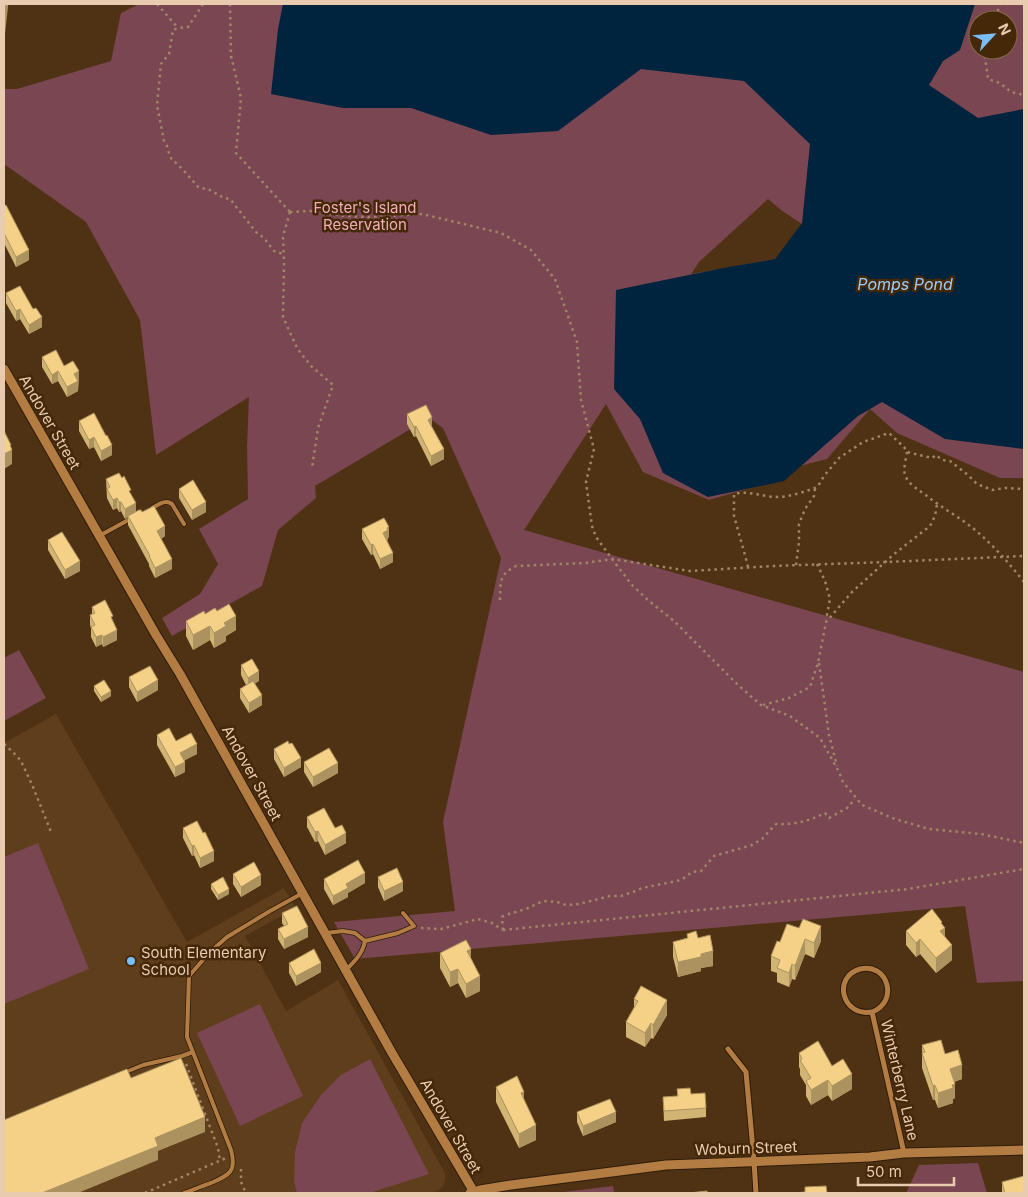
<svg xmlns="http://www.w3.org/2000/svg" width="1028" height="1197" viewBox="0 0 1028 1197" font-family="Inter,sans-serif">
<rect width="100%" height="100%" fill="#4f3213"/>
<path fill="#5e3e1b" d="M 56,714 L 187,942 L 284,888 L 296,908 L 245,936 L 286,1011 L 338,980 L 445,1173 L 445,1180 L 443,1186 L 439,1190 L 429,1193 L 4,1193 L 4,743 Z"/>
<path fill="#794652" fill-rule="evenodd" d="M 139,4 L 1024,4 L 1024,478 L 1000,478 L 897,433 L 870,409 L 827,459 L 800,466 L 757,486 L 709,500 L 643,472 L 606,404 L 524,530 L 1024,672 L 1024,981 L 977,983 L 965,906 L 355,959 L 334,922 L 455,911 L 443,822 L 501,558 L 443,428 L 429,418 L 315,486 L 316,498 L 278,530 L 262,586 L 172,636 L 162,618 L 200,594 L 218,564 L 199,529 L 248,499 L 247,447 L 249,397 L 156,455 L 140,320 L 86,222 L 4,164 L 4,89 L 17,89 L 111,61 L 121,13 ZM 978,20 L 1008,20 L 1008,50 L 978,50 ZM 768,199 L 781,210 L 802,224 L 775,259 L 691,274 L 699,262 Z
M 19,650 L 46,698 L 4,721 L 4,658 Z
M 38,843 L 89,969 L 4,1004 L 4,857 Z
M 260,1004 L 303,1096 L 240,1126 L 197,1033 Z
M 370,1059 L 429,1174 L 370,1193 L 297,1193 L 294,1182 L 295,1152 L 302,1123 L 321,1095 L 341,1075 Z
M 978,1163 L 987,1193 L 906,1193 L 919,1165 Z
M 613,1186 L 614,1193 L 555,1193 Z"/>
<path fill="#00233e" d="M 283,4 L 975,4 L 960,50 L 943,61 L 929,85 L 978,118 L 1024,109 L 1024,449 L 945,439 L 882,402 L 858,416 L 784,481 L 708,497 L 663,473 L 640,419 L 614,389 L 616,290 L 723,268 L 775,259 L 802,223 L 810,144 L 744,81 L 641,69 L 558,131 L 491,135 L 411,108 L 343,108 L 271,94 L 278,29 Z"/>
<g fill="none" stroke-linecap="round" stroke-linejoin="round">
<defs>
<path id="service" d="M 152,508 C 158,505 165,499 172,504 L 184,524
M 99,536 L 132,518
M 326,933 L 343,931 L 355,933 L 365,941 C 363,953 355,961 346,970
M 365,941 L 398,933 L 414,926 L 403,913
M 126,1072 L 143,1065 L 182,1056 L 193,1052
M 184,1193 C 193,1190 202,1186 211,1183 C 229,1175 237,1172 231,1150 L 187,1037 L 189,976 L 210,952 L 227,937 L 270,911 L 301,894"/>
<path id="minor" d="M 872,1012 C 842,1017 832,977 860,969 C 887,962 900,1001 872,1012 L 904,1153
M 728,1049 L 746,1072 L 754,1161 L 756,1193"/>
<path id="tertiary" d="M 4,369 L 156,635 L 180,674 L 392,1053 L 474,1192
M 470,1193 L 480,1190 L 511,1185 L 666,1165 L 870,1157 L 904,1153 L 1024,1150"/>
</defs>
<use href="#service" stroke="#2e1c0a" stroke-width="5.5"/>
<use href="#minor" stroke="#2e1c0a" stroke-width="7"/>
<use href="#tertiary" stroke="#2e1c0a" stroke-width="11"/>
<path stroke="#a28467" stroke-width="2.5" stroke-dasharray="2.5 4" stroke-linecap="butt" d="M 157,4 L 178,28
M 203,4 L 188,27 L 178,28 L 173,30 L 169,54 L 161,64 L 157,105 L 164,141 L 167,146 L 170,157 L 185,172 L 199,188 L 208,189 L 224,198 L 230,199 L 256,232 L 264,238 L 274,251 L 283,254
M 230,4 L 231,56 L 241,98 L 236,153 L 290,212
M 992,20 L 990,17 L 998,10 L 1000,4
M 988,50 L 985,57 L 988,79 L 1000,83 L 1011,92 L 1024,95
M 290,212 L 310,211 L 345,216 L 370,217 L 422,214 L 501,233 L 531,250 L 555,279 L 577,342 L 581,400 L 594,449 L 586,482 L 592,526 L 596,537 L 612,559 L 632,585 L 649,601 L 674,621 L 738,685 L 761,705 L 790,716 L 820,738 L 839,772 L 843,782 L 862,805 L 895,819 L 929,829 L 981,834 L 1024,843
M 290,212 L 283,236 L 284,263 L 283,317 L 297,348 L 311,366 L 333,385 L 318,428 L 312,468
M 907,452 C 906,459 903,468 905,475 C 908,484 920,491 927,496 C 942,508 959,517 974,529 C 993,545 1009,563 1024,582
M 817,564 L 825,581 L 830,599 L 826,620
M 796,565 L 799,542 L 799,524 L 805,509 L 814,496 L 815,488
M 748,567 L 745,555 L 734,516 L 734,494 C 748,490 763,497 777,497 C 790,497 803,492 815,488 L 818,486 L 824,476 L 839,458 L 863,442 L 886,434 L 889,433 L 904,447 L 907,452 L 932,458 L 936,455 L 942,460 L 950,461 L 968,475 L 977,484 L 992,490 L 1005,488 L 1024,489
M 500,600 C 501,582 498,575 516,566 L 585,563 L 612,559 L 690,571 L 773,566 L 886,562 L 1024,556
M 819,663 L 829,735 L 837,766
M 763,705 L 789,698 L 810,687 L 818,663 L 826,622 L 852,592 L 893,555 L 930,526 L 935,516 L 937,504
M 4,744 L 17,756 L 21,761 L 33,787 L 51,832
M 421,928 L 441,929 L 478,919 L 492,923 L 503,930
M 503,930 L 908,889 L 1024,869
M 503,930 L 502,917 L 505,915 L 526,909 L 543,901 L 557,902 L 566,905 L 579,904 L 610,896 L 621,896 L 633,892 L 642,888 L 677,881 L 684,878 L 692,872 L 701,871 L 714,856 L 752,845 L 762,839 L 776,824 C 794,825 809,821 825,813 L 829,818 L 847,808 L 855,799
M 186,1064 L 218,1148 L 220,1161
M 241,1169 L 241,1182 L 246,1193
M 145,1193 L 226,1158"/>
<use href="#service" stroke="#b37c43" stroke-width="4"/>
<use href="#minor" stroke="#b37c43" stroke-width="5"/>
<use href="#tertiary" stroke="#b37c43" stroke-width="9"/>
</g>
<path fill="#d2b474" d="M 4,206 L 29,260 L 16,267 L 4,243 Z
M 6,293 L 42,327 L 29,334 L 20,319 L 16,321 L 6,303 Z
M 42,357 L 79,371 L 78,391 L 67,397 L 58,381 L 52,384 L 42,367 Z
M 407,414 L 432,427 L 444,459 L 431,466 L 416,436 L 414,437 L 407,424 Z
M 79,421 L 112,455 L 101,461 L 94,447 L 89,449 L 79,431 Z
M 106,479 L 131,494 L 136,512 L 142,512 L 165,536 L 161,539 L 172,569 L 155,578 L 149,566 L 149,564 L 128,525 L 128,517 L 125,519 L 121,511 L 119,512 L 117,508 L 113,510 L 107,498 Z
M 179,489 L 206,512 L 192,520 L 179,498 Z
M 362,529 L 389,537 L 388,538 L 388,540 L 387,540 L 393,562 L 380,569 L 373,554 L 371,555 L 362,539 Z
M 48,540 L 80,571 L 65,579 L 48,550 Z
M 92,607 L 113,621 L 117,640 L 103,647 L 102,644 L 96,647 L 91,637 L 91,628 L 90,625 L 90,615 L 92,614 Z
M 217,611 L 236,630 L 226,636 L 226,641 L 214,648 L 210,640 L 193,650 L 186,636 L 186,621 Z
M 241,665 L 259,681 L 255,683 L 262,705 L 249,713 L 240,698 L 240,689 L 246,685 L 241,675 Z
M 129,677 L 158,690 L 137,702 L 129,687 Z
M 94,686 L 111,696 L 101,702 L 94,691 Z
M 157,735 L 176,741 L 197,754 L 184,760 L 185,772 L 175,777 L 157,745 Z
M 274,749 L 301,767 L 284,777 L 274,759 Z
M 304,762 L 338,773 L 313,787 L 304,772 Z
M 307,817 L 335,828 L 346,843 L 325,855 L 318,841 L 315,842 L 307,827 Z
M 183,828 L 214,861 L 200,868 L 194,855 L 192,856 L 183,838 Z
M 233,874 L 261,885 L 241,897 L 233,884 Z
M 378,877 L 403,891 L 384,901 L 378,887 Z
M 324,879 L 365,883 L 348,893 L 348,897 L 333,905 L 324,889 Z
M 211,884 L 229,894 L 218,900 L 211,889 Z
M 282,913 L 308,937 L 284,949 L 278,939 L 278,929 L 284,926 L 282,923 Z
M 787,924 L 821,941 L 814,958 L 805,954 L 795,980 L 792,979 L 789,987 L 777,982 L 777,973 L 771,971 L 771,956 L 780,942 Z
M 942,925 L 945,936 L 952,960 L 936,973 L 920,954 L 916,957 L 906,945 L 906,931 Z
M 687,934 L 713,966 L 701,968 L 701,971 L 678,977 L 673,957 L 673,942 L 687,938 Z
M 440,953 L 471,958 L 480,991 L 466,998 L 458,983 L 450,987 L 440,968 Z
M 289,963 L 321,972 L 296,986 L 289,973 Z
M 634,999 L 667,1015 L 653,1039 L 651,1038 L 645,1047 L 626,1037 L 626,1022 L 634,1007 Z
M 922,1045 L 945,1054 L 962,1079 L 954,1082 L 955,1098 L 953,1099 L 953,1103 L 938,1108 L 935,1100 L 933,1100 L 922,1068 Z
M 799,1053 L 832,1066 L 852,1089 L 832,1101 L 828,1095 L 811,1105 L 806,1096 L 806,1085 L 800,1075 L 800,1069 L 799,1067 Z
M 496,1087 L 524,1100 L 536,1140 L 519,1148 L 496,1102 Z
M 677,1089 L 691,1094 L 706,1108 L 706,1117 L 664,1121 L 663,1097 L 677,1096 Z
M 577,1112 L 616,1122 L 583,1136 L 577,1122 Z
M 1002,1182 L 1024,1193 L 1002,1193 Z"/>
<path fill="#ab925e" d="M 6,4 L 8,4 L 8,7 L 4,43 L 4,23 Z
M 29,250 L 29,260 L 16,267 L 16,257 Z
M 20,309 L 20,319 L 16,321 L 16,311 Z
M 42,317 L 42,327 L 29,334 L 29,325 Z
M 58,371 L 58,381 L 52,384 L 52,375 Z
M 79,371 L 78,391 L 67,397 L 67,387 L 74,374 Z
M 432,417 L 432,427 L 428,420 Z
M 416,426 L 416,436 L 414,437 L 414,427 Z
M 94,437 L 94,447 L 89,449 L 89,440 Z
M 10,445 L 11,445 L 11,450 L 12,450 L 12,464 L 4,469 L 4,454 Z
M 112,445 L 112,455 L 101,461 L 101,451 Z
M 444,449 L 444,459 L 431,466 L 431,456 Z
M 117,498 L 117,508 L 113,510 L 113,500 Z
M 119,502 L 121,502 L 121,511 L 119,512 Z
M 206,502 L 206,512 L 192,520 L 192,510 Z
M 136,503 L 136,513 L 125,519 L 125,509 Z
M 165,526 L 165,536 L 157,541 L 157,531 Z
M 389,527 L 389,537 L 388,538 L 388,540 L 383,542 L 383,533 Z
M 373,544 L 373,554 L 371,555 L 371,545 Z
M 393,553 L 393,562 L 380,569 L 380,559 Z
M 172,559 L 172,569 L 155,578 L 155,568 Z
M 80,561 L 80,571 L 65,579 L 65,570 Z
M 236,616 L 236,630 L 226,636 L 226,641 L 214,648 L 214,633 L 224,623 Z
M 210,626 L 210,640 L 193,650 L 193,635 Z
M 117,630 L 117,640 L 103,647 L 103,637 Z
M 102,635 L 102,644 L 96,647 L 96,637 Z
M 259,671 L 259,681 L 248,688 L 248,678 Z
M 158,680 L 158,690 L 137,702 L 137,692 Z
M 111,691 L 111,696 L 101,702 L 101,697 Z
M 262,695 L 262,705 L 249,713 L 249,703 Z
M 197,744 L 197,754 L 180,763 L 180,753 Z
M 301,758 L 301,767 L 284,777 L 284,768 Z
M 185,762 L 185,772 L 175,777 L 175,767 Z
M 338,763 L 338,773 L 313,787 L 313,777 Z
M 318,831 L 318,841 L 315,842 L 315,832 Z
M 346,833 L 346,843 L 325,855 L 325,845 Z
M 194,845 L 194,855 L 192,856 L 192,846 Z
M 214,851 L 214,861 L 200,868 L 200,858 Z
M 365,873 L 365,883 L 348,893 L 348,897 L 333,905 L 333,896 L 346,884 Z
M 261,875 L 261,885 L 241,897 L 241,887 Z
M 403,882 L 403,891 L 384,901 L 384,891 Z
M 229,889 L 229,894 L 218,900 L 218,895 Z
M 942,922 L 942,929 L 945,928 L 945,942 L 940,946 L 941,923 Z
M 821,926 L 821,941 L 814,958 L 814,943 Z
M 308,927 L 308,937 L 284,949 L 284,939 Z
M 805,939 L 805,954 L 795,980 L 795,966 Z
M 920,939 L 920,954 L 916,957 L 916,943 Z
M 952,945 L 952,960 L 936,973 L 936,958 Z
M 471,949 L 471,964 L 467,951 Z
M 713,951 L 713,966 L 701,968 L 701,971 L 678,977 L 678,962 L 701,954 Z
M 321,963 L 321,972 L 296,986 L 296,976 Z
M 792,964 L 792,979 L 789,987 L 789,973 Z
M 458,969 L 458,983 L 450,987 L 450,972 Z
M 480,976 L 480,991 L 466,998 L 466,984 Z
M 667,1000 L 667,1015 L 653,1039 L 653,1025 Z
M 651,1023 L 651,1038 L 645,1047 L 645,1033 Z
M 962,1065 L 962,1079 L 950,1083 L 950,1069 Z
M 852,1074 L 852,1089 L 832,1101 L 832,1086 Z
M 828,1080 L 828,1095 L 811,1105 L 811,1090 Z
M 955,1084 L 955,1098 L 953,1099 L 953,1103 L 938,1108 L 938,1093 Z
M 935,1085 L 935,1100 L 933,1100 L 933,1086 Z
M 524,1092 L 524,1106 L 521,1093 Z
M 616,1112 L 616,1122 L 583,1136 L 583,1126 Z
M 205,1117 L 205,1132 L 158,1151 L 158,1160 L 78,1193 L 42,1193 L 155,1138 Z
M 536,1125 L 536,1140 L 519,1148 L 519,1134 Z"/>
<path fill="#f4d187" stroke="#ab925e" d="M 4,4 L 6,4 L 4,23 Z
M 6,205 L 29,250 L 16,257 L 4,233 L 4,206 Z
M 20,286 L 33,309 L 36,308 L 42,317 L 29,325 L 20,309 L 16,311 L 6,293 Z
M 56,350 L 64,366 L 73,361 L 79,371 L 74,374 L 78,381 L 67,387 L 58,371 L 52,375 L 42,357 Z
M 426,405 L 432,417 L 428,420 L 444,449 L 431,456 L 416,426 L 414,427 L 407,414 Z
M 94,413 L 106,436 L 107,435 L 112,445 L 101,451 L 94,437 L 89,440 L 79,421 Z
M 4,431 L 11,445 L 10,445 L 12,450 L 4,454 Z
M 119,473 L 122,478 L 124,476 L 131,490 L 129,491 L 136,503 L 125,509 L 121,502 L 119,502 L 117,498 L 113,500 L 107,489 L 110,487 L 106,479 Z
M 193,480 L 206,502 L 192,510 L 179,489 Z
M 154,506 L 165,526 L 157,531 L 172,559 L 155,568 L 149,556 L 150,556 L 128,516 L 139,510 L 141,510 L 142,512 Z
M 384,518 L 389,527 L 387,528 L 388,530 L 383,533 L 393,553 L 380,559 L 373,544 L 371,545 L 362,529 Z
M 62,532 L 80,561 L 65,570 L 48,540 Z
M 105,600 L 113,616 L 111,617 L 117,630 L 103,637 L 102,635 L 96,637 L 91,627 L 95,625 L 90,615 L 95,613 L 92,607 Z
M 229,604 L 236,616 L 224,623 L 226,626 L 214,633 L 210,626 L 193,635 L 186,621 L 204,611 L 205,614 L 215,608 L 217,611 Z
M 252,659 L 259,671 L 248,678 L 241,665 Z
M 150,666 L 158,680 L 137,692 L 129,677 Z
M 104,680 L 111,691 L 101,697 L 94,686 Z
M 253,681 L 262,695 L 249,703 L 240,689 Z
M 169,728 L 176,741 L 191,733 L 197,744 L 180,753 L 185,762 L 175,767 L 157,735 Z
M 288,741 L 289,744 L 292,743 L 301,758 L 284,768 L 274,749 Z
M 329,748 L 338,763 L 313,777 L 304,762 Z
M 324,808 L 335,828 L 342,825 L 346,833 L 325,845 L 318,831 L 315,832 L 307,817 Z
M 197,821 L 203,833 L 205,832 L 214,851 L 200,858 L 194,845 L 192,846 L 183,828 Z
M 358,860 L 365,873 L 346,884 L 348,888 L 333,896 L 324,879 Z
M 254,862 L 261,875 L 241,887 L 233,874 Z
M 397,868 L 403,882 L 384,891 L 378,877 Z
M 223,877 L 229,889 L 218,895 L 211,884 Z
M 297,906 L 308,927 L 284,939 L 278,929 L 288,924 L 282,913 Z
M 932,909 L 942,922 L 941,923 L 945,928 L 940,931 L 952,945 L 936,958 L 920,939 L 916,943 L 906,931 Z
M 803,919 L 821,926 L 814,943 L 805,939 L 795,966 L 792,964 L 789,973 L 777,968 L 780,960 L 771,956 L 777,941 L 780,942 L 787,924 L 799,928 Z
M 696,931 L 698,938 L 710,935 L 713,951 L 701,954 L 701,957 L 678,962 L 673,942 L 688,938 L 687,934 Z
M 466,940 L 471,949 L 467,951 L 480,976 L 466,984 L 458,969 L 450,972 L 440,953 Z
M 314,949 L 321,963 L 296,976 L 289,963 Z
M 641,986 L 667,1000 L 653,1025 L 651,1023 L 645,1033 L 626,1022 L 638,1001 L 634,999 Z
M 941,1040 L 945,1054 L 958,1050 L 962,1065 L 950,1069 L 955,1084 L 952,1085 L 953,1088 L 938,1093 L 935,1085 L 933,1086 L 922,1053 L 925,1052 L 922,1045 Z
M 818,1041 L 832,1066 L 843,1059 L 852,1074 L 832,1086 L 828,1080 L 811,1090 L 806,1081 L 811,1078 L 800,1060 L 802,1059 L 799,1053 Z
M 181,1058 L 205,1117 L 155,1138 L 158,1146 L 42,1193 L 4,1193 L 4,1120 L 127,1069 L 131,1078 Z
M 517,1076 L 524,1092 L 521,1093 L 536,1125 L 519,1134 L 496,1087 Z
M 690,1088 L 691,1094 L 705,1093 L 706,1108 L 664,1111 L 663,1097 L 678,1096 L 677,1089 Z
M 610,1099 L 616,1112 L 583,1126 L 577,1112 Z
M 1024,1176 L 1024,1193 L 1005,1193 L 1002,1182 Z
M 826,1186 L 827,1193 L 841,1193 L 794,1193 L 805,1192 L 805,1187 Z
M 707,1191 L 707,1193 L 689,1193 Z"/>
<circle fill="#7abef8" stroke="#442808" stroke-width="2" cx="131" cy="961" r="5"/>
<g text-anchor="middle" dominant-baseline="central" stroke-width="5" stroke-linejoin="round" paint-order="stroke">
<g font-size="15" fill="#f1acba" stroke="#442808">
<text x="365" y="207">Foster's Island<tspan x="365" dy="17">Reservation</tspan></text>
</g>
<g font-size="15" fill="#e9cbaf" stroke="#442808">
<text transform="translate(50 422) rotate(60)">Andover Street</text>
<text transform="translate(252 773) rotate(61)">Andover Street</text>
<text transform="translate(900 1080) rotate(77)">Winterberry Lane</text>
<text transform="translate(451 1126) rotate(60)">Andover Street</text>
<text transform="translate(746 1148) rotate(-2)">Woburn Street</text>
</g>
<g font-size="15" fill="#e9cbaf" stroke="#442808" text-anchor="start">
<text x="141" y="952">South Elementary<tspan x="141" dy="17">School</tspan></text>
</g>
<g font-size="16" font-style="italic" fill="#9acefa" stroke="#442808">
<text x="905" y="284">Pomps Pond</text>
</g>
</g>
<rect width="1028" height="1197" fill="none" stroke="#e9cbaf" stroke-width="10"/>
<g transform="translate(993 35) rotate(64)"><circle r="24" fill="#442808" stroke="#86694b"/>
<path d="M0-4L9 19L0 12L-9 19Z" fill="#7abef8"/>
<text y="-8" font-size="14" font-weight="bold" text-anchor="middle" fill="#e9cbaf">N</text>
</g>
<path d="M858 1177v8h96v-8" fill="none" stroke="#e9cbaf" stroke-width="2.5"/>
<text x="866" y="1177" font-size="15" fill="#e9cbaf" stroke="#442808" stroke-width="4" paint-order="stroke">50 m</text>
</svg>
